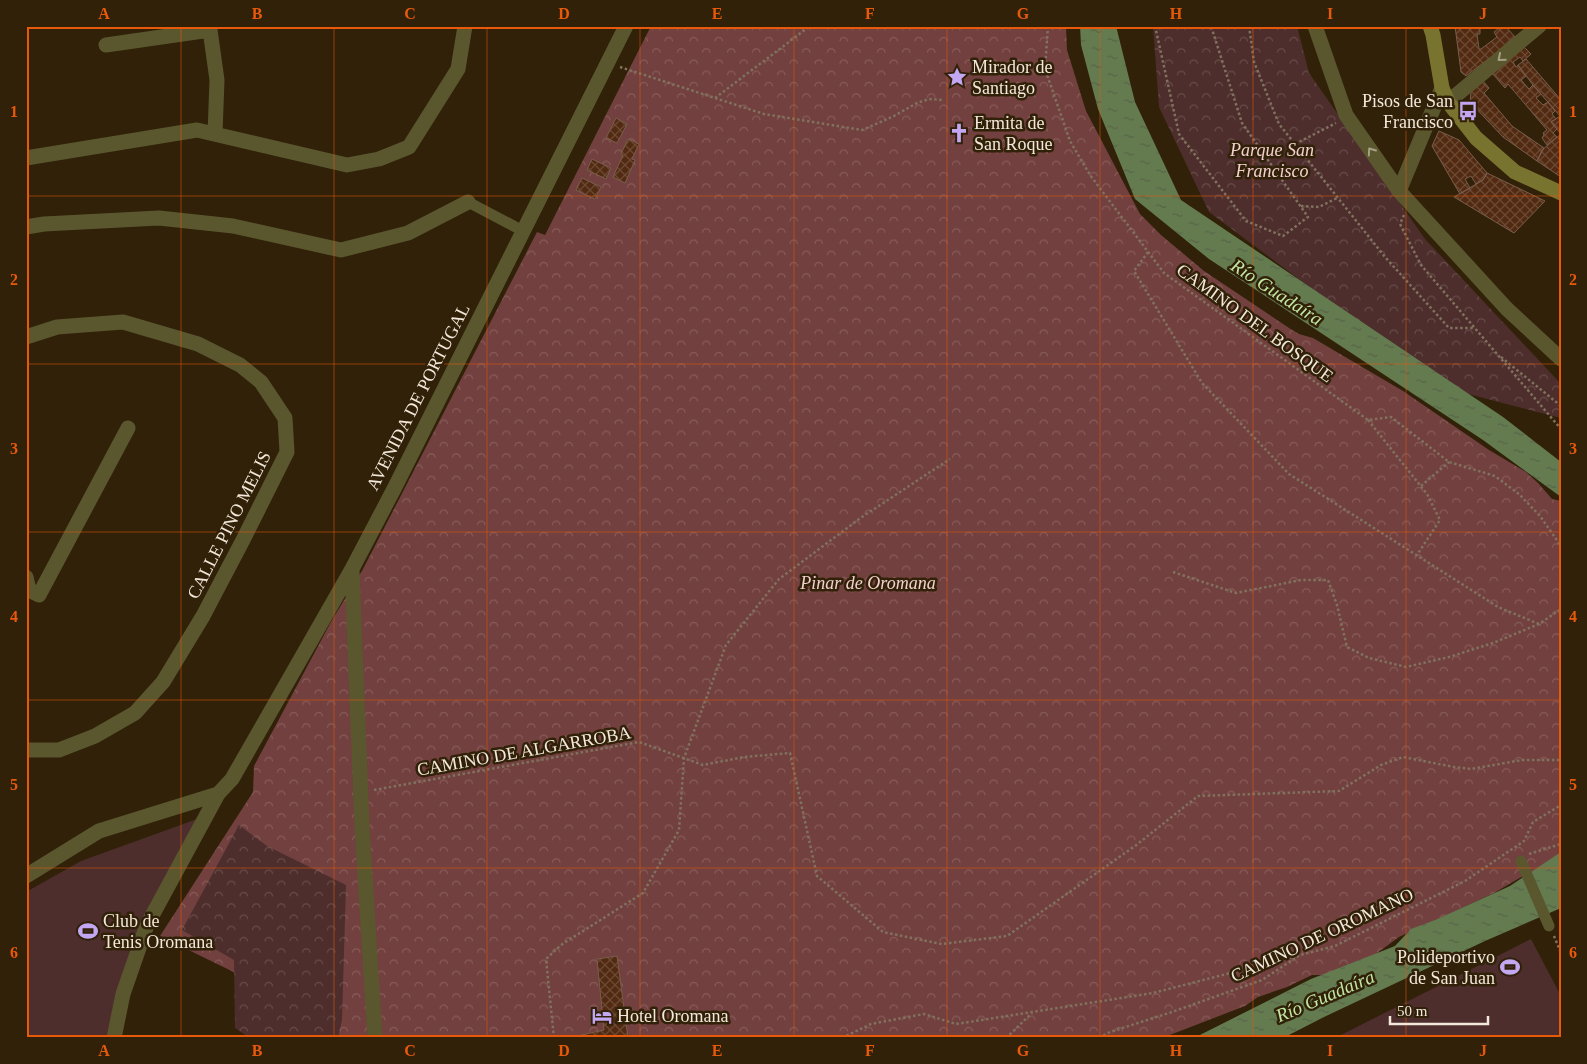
<svg xmlns="http://www.w3.org/2000/svg" width="1587" height="1064" viewBox="0 0 1587 1064" font-family="Georgia,serif">
<defs>
<pattern id="forest-crowns" width="20" height="18" patternUnits="userSpaceOnUse" patternTransform="scale(1.25)"><rect width="20" height="18" fill="#72403e"/><path d="M2 6a3 3 0 1 1 6 0M12 15a3 3 0 1 1 6 0" fill="none" stroke="#875c59"/></pattern>
<pattern id="park-crowns" width="20" height="18" patternUnits="userSpaceOnUse" patternTransform="scale(1.25)"><rect width="20" height="18" fill="#4d2e2c"/><path d="M2 6a3 3 0 1 1 6 0M12 15a3 3 0 1 1 6 0" fill="none" stroke="#674c4a"/></pattern>
<pattern id="water-ripples" width="26" height="14" patternUnits="userSpaceOnUse" patternTransform="scale(1.25)"><rect width="26" height="14" fill="#647b4f"/><path d="M2 4q2-2 4 0t4 0M15 11q2-2 4 0t4 0" fill="none" stroke="#586349"/></pattern>
<pattern id="building-cross-hatch" width="8" height="8" patternUnits="userSpaceOnUse" patternTransform="scale(1.25)"><rect width="8" height="8" fill="#522a11"/><path d="M0 0l8 8M0 8l8-8" fill="none" stroke="#6b4933"/></pattern>
</defs>
<rect width="100%" height="100%" fill="#302108"/>
<path fill="url(#forest-crowns)" d="M 651,26 L 1066,26 L 1067,50 L 1086,111 L 1140,214 L 1161,235 L 1204,271 L 1289,328 L 1299,334 L 1313,338 L 1403,391 L 1489,450 L 1526,472 L 1538,483 L 1552,499 L 1561,501 L 1561,863 L 1528,873 L 1494,893 L 1399,937 L 1373,956 L 1326,975 L 1312,975 L 1287,987 L 1258,997 L 1245,1006 L 1162,1038 L 317,1038 L 319,1014 L 160,936 L 253,792 L 254,766 L 332,620 L 363,569 L 537,232 L 545,235 Z"/>
<path fill="url(#park-crowns)" d="M 1153,26 L 1297,26 L 1309,73 L 1425,239 L 1561,384 L 1561,418 L 1445,388 L 1209,212 L 1159,107 Z
M 239,825 L 267,846 L 346,885 L 342,1020 L 338,1038 L 250,1038 L 235,1028 L 234,960 L 182,930 Z"/>
<path fill="#4d2e2c" d="M 211,814 L 129,969 L 112,1038 L 26,1038 L 26,892 L 81,861 Z
M 1531,939 L 1561,996 L 1561,1038 L 1335,1038 Z"/>
<path fill="url(#water-ripples)" d="M 1080,26 L 1116,26 L 1135,102 L 1181,200 L 1503,417 L 1561,462 L 1561,497 L 1483,440 L 1209,259 L 1135,199 L 1098,109 L 1081,45 Z
M 1561,852 L 1561,908 L 1485,941 L 1324,1017 L 1283,1038 L 1194,1038 L 1311,979 L 1395,946 L 1411,929 L 1435,920 L 1510,886 Z"/>
<path fill="url(#building-cross-hatch)" stroke="#795d4d" d="M 1455,26 L 1480,26 L 1480,34 L 1477,34 L 1479,49 L 1481,49 L 1497,37 L 1494,32 L 1502,26 L 1505,26 L 1516,38 L 1466,76 L 1461,72 Z
M 1522,45 L 1531,54 L 1523,61 L 1520,57 L 1513,62 L 1516,67 L 1518,65 L 1526,76 L 1521,80 L 1529,89 L 1533,85 L 1541,94 L 1536,98 L 1543,105 L 1548,102 L 1555,111 L 1552,114 L 1556,119 L 1551,122 L 1557,129 L 1553,133 L 1557,137 L 1547,145 L 1542,138 L 1544,135 L 1543,133 L 1547,130 L 1508,84 L 1505,88 L 1492,73 Z
M 1526,59 L 1561,100 L 1561,117 L 1533,85 L 1518,65 Z
M 1483,81 L 1489,88 L 1484,93 L 1512,126 L 1544,148 L 1537,161 L 1503,137 L 1470,102 L 1471,92 Z
M 1560,116 L 1561,117 L 1561,177 L 1537,161 L 1542,150 L 1561,134 L 1551,122 Z
M 616,118 L 627,124 L 617,143 L 606,138 Z
M 1439,131 L 1459,140 L 1487,173 L 1483,180 L 1476,184 L 1471,176 L 1465,179 L 1470,188 L 1460,194 L 1432,146 Z
M 628,139 L 639,144 L 632,159 L 635,160 L 625,183 L 613,177 L 623,155 L 621,154 Z
M 592,159 L 611,168 L 606,179 L 587,170 Z
M 1487,173 L 1545,201 L 1514,233 L 1454,197 L 1483,180 Z
M 582,178 L 601,187 L 595,199 L 576,190 Z
M 617,956 L 628,1038 L 577,1038 L 577,1036 L 604,1030 L 597,959 Z"/>
<g fill="none" stroke-linecap="round" stroke-linejoin="round">
<path stroke="#80725e" stroke-width="2.5" stroke-dasharray="2.5 2.5" stroke-linecap="butt" d="M 1048,26 L 1045,69 L 1070,141 L 1090,175 L 1164,273 L 1368,420 L 1391,417 L 1449,462 L 1495,476 L 1519,494 L 1540,516 L 1561,546
M 1155,26 L 1179,134 L 1246,221 L 1283,236 L 1308,217 L 1242,123 L 1211,26
M 1249,26 L 1254,62 L 1279,124 L 1385,257 L 1449,328 L 1474,328
M 620,67 L 764,114 L 862,130 L 894,116 L 917,103 L 929,99 L 943,100
M 715,98 L 810,26
M 1295,144 L 1336,123
M 1301,206 L 1319,207 L 1337,198
M 1404,215 L 1400,224 L 1421,265 L 1561,429
M 1148,252 L 1134,271 L 1202,383 L 1289,474 L 1498,607 L 1539,624
M 1501,357 L 1561,406
M 1368,420 L 1427,494 L 1440,520 L 1417,555
M 1421,486 L 1449,462
M 1173,572 L 1236,593 L 1301,580 L 1328,580 L 1337,605 L 1347,647 L 1369,658 L 1406,667 L 1449,657 L 1493,643 L 1539,624 L 1561,609
M 374,790 L 639,742 L 703,765 L 744,757 L 790,753 L 817,876 L 883,932 L 942,944 L 1007,936 L 1135,846 L 1198,796 L 1339,791 L 1381,765 L 1403,757 L 1454,767 L 1471,769 L 1522,760 L 1561,760
M 1529,854 L 1561,844
M 1554,936 L 1561,953
M 554,1038 L 546,959 L 561,945 L 643,893 L 679,830 L 684,758 L 726,645 L 779,579 L 859,519 L 950,459
M 842,1038 L 871,1024 L 924,1014 L 956,1024 L 1153,993 L 1296,956
M 1006,1038 L 1032,1013
M 1099,1038 L 1110,1032 L 1169,1013 L 1262,980 L 1300,955 L 1335,946 L 1465,881 L 1524,841 L 1533,822 L 1561,805"/>
<path stroke="#5a572f" stroke-width="11" d="M 468,202 L 523,231
M 1521,861 L 1549,926"/>
<path stroke="#5a572f" stroke-width="15" d="M 1315,26 L 1346,115 L 1399,191 L 1507,309 L 1561,359
M 106,45 L 210,30 L 217,80 L 215,134
M 1448,102 L 1539,26
M 26,158 L 197,130 L 347,165 L 379,159 L 409,147 L 458,69 L 465,26
M 1399,191 L 1442,88
M 26,227 L 44,224 L 159,218 L 233,226 L 341,250 L 408,233 L 468,202
M 26,337 L 57,327 L 123,322 L 198,344 L 240,365 L 261,382 L 285,418 L 287,452 L 243,540 L 203,616 L 163,682 L 135,713 L 95,736 L 59,750 L 26,750
M 352,570 L 362,826 L 375,1038
M 26,577 L 29,590 L 39,595 L 128,428
M 26,876 L 99,831 L 218,794
M 114,1038 L 123,994 L 147,925 L 218,794 L 232,779 L 352,569 L 395,487 L 626,26"/>
<path stroke="#797330" stroke-width="15" d="M 1430,26 L 1433,35 L 1442,88 L 1448,102 L 1476,138 L 1515,172 L 1561,193"/>
</g>
<defs><path id="oneway-chevron" d="M-2-3.5L2.5 0L-2 3.5" fill="none" stroke-width="1.6" stroke-linecap="round" stroke-linejoin="round" transform="scale(1.25)"/></defs>
<g stroke="#a6a084">
<use href="#oneway-chevron" transform="translate(1501 58) rotate(140)"/>
<use href="#oneway-chevron" transform="translate(1371 151) rotate(-125)"/>
</g>
<path fill="none" stroke="#e8590c" stroke-width="1" stroke-opacity="0.55" d="M 181,26 L 181,1038M 334,26 L 334,1038M 487,26 L 487,1038M 640,26 L 640,1038M 794,26 L 794,1038M 947,26 L 947,1038M 1100,26 L 1100,1038M 1253,26 L 1253,1038M 1406,26 L 1406,1038M 26,196 L 1561,196M 26,364 L 1561,364M 26,532 L 1561,532M 26,700 L 1561,700M 26,868 L 1561,868"/>
<defs>
<symbol id="sight-bare" viewBox="-9 -9 18 18"><path d="M0-6L1.8-2.2L6-1.7L2.9 1.2L3.7 5.4L0 3.3L-3.7 5.4L-2.9 1.2L-6-1.7L-1.8-2.2Z" fill="#c3a7f2" stroke="#302108" stroke-width="2.5" paint-order="stroke"/></symbol>
<symbol id="bus-bare" viewBox="-9 -9 18 18"><path d="M-5-6H5V4H4V6H2V4H-2V6H-4V4H-5ZM-3.5-4V0h7V-4ZM-3.5 1.2v1.5H-2V1.2ZM2 1.2v1.5H3.5V1.2Z" fill="#c3a7f2" stroke="#302108" stroke-width="2.5" paint-order="stroke"/></symbol>
<symbol id="church-bare" viewBox="-9 -9 18 18"><path d="M-1.2-6h2.4v3.5h3.3v2.4h-3.3V6h-2.4V-.1h-3.3v-2.4h3.3Z" fill="#c3a7f2" stroke="#302108" stroke-width="2.5" paint-order="stroke"/></symbol>
<symbol id="stadium-bare" viewBox="-9 -9 18 18"><path d="M0-5a6.5 5 0 1 0 0 10a6.5 5 0 1 0 0-10ZM-3.5-1.8h7v3.6h-7Z" fill="#c3a7f2" stroke="#302108" stroke-width="2.5" paint-order="stroke"/></symbol>
<symbol id="hotel-bare" viewBox="-9 -9 18 18"><path d="M-6-4.5h1.5V1H6V5H4.5V3h-9V5H-6ZM-4 0a1.8 1.8 0 1 1 3.6 0ZM.5 0V-2.5h3Q6-2.5 6 0Z" fill="#c3a7f2" stroke="#302108" stroke-width="2.5" paint-order="stroke"/></symbol>
</defs>
<g fill-rule="evenodd">
<use href="#sight-bare" x="943" y="63" width="28" height="28"/>
<use href="#bus-bare" x="1454" y="97" width="28" height="28"/>
<use href="#church-bare" x="945" y="119" width="28" height="28"/>
<use href="#stadium-bare" x="74" y="917" width="28" height="28"/>
<use href="#stadium-bare" x="1496" y="953" width="28" height="28"/>
<use href="#hotel-bare" x="588" y="1002" width="28" height="28"/>
</g>
<g text-anchor="middle" dominant-baseline="central" stroke-width="5" stroke-linejoin="round" paint-order="stroke">
<g font-size="18" fill="#f3e8da" stroke="#302108" text-anchor="start">
<text x="972" y="67">Mirador de<tspan x="972" dy="21">Santiago</tspan></text>
<text x="1453" y="101" text-anchor="end">Pisos de San<tspan x="1453" dy="21">Francisco</tspan></text>
<text x="974" y="123">Ermita de<tspan x="974" dy="21">San Roque</tspan></text>
<text x="103" y="921">Club de<tspan x="103" dy="21">Tenis Oromana</tspan></text>
<text x="1495" y="957" text-anchor="end">Polideportivo<tspan x="1495" dy="21">de San Juan</tspan></text>
<text x="617" y="1016">Hotel Oromana</text>
</g>
<g font-size="18" font-style="italic" fill="#f4d0ce" stroke="#302108">
<text x="1272" y="150">Parque San<tspan x="1272" dy="21">Francisco</tspan></text>
<text x="868" y="583">Pinar de Oromana</text>
</g>
<g font-size="18" fill="#f3e8da" stroke="#302108">
<text transform="translate(1255 323) rotate(36)">CAMINO DEL BOSQUE</text>
<text transform="translate(418 397) rotate(-63)">AVENIDA DE PORTUGAL</text>
<text transform="translate(229 525) rotate(-63)">CALLE PINO MELIS</text>
<text transform="translate(524 751) rotate(-10)">CAMINO DE ALGARROBA</text>
<text transform="translate(1322 935) rotate(-25)">CAMINO DE OROMANO</text>
</g>
<g font-size="19" font-style="italic" fill="#c2e7a2" stroke="#302108">
<text transform="translate(1277 292) rotate(33)">Río Guadaíra</text>
<text transform="translate(1325 996) rotate(-23)">Río Guadaíra</text>
</g>
</g>
<rect width="1587" height="1064" fill="none" stroke="#302108" stroke-width="55"/>
<path d="M1390 1016v8h98v-8" fill="none" stroke="#f3e8da" stroke-width="2.5"/>
<text x="1397" y="1016" font-size="15" fill="#f3e8da" stroke="#302108" stroke-width="4" paint-order="stroke">50 m</text>
<rect x="28" y="28" width="1532" height="1008" fill="none" stroke="#e8590c" stroke-width="2"/>
<g font-size="16" text-anchor="middle" font-weight="bold" fill="#e8590c">
<text x="104" y="19">A</text>
<text x="257" y="19">B</text>
<text x="410" y="19">C</text>
<text x="564" y="19">D</text>
<text x="717" y="19">E</text>
<text x="870" y="19">F</text>
<text x="1023" y="19">G</text>
<text x="1176" y="19">H</text>
<text x="1330" y="19">I</text>
<text x="1483" y="19">J</text>
<text x="14" y="117">1</text>
<text x="1573" y="117">1</text>
<text x="14" y="285">2</text>
<text x="1573" y="285">2</text>
<text x="14" y="454">3</text>
<text x="1573" y="454">3</text>
<text x="14" y="622">4</text>
<text x="1573" y="622">4</text>
<text x="14" y="790">5</text>
<text x="1573" y="790">5</text>
<text x="14" y="958">6</text>
<text x="1573" y="958">6</text>
<text x="104" y="1056">A</text>
<text x="257" y="1056">B</text>
<text x="410" y="1056">C</text>
<text x="564" y="1056">D</text>
<text x="717" y="1056">E</text>
<text x="870" y="1056">F</text>
<text x="1023" y="1056">G</text>
<text x="1176" y="1056">H</text>
<text x="1330" y="1056">I</text>
<text x="1483" y="1056">J</text>
</g>
</svg>
